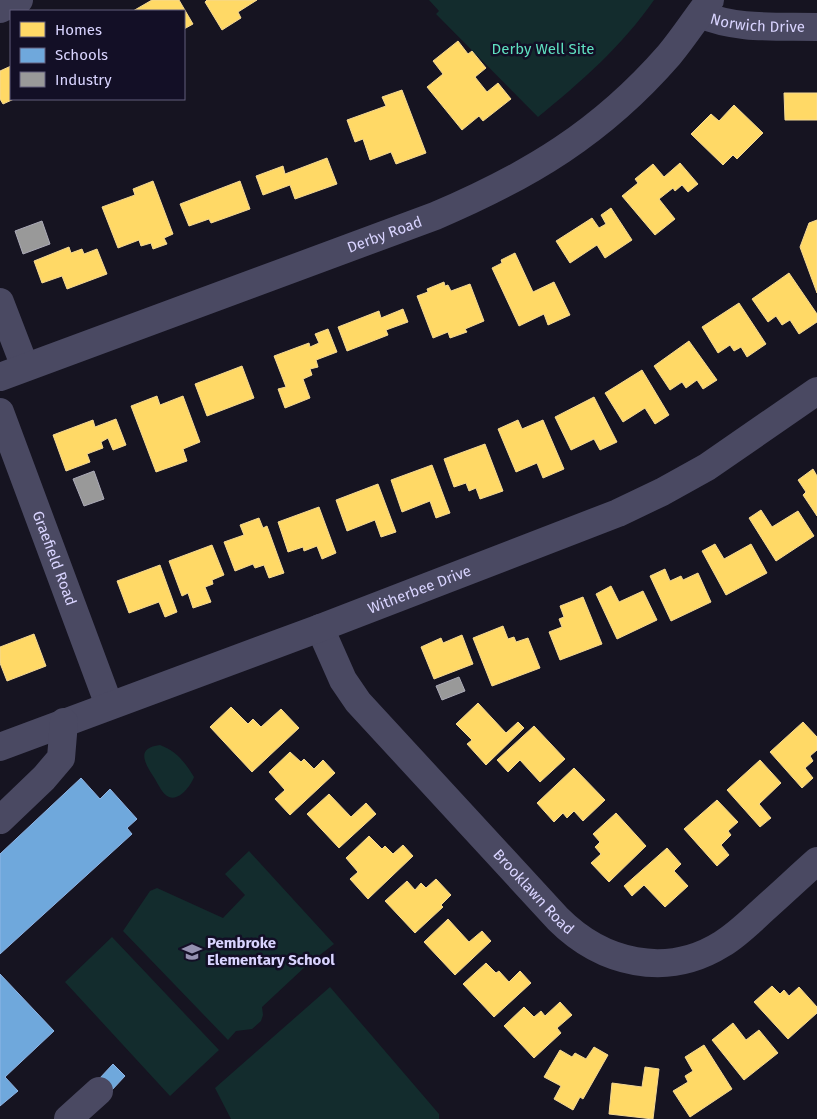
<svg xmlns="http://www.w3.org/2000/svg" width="817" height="1119" viewBox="0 0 817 1119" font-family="'Fira Sans',sans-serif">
<rect width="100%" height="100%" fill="#161421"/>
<path fill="#132c2d" d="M 429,0 L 654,0 C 622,46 581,82 538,117 L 436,14 L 439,11 Z
M 160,745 C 176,751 185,762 194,777 C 191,785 180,801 169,797 C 163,795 158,784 155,779 C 146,765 134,748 160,745 Z
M 249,851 L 334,944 L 307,965 L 262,1007 L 263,1015 L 261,1021 L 252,1029 L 236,1031 L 228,1040 L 123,931 L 150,891 L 157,888 L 223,918 L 245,895 L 225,874 Z
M 112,937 L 219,1050 L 170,1096 L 65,982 Z
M 330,987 L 439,1114 L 439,1119 L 231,1119 L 215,1088 Z"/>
<path fill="#ffd966" stroke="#f4d894" d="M 152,0 L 179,0 L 193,24 L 184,29 L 184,11 L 133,11 Z
M 207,0 L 257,0 L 238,12 L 241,18 L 222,30 L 205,2 Z
M 458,41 L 468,54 L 472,51 L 486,68 L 475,77 L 487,92 L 498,83 L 511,99 L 483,121 L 479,116 L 462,130 L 427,87 L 443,74 L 433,61 Z
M 11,66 L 11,99 L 14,99 L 3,104 L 0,99 L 0,71 Z
M 402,90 L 426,153 L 396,164 L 391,152 L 370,160 L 363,139 L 355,142 L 347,120 L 386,106 L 382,97 Z
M 784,93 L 817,93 L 817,120 L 785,120 Z
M 734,105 L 763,133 L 737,159 L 733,155 L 723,165 L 691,134 L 711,114 L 719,121 Z
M 327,158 L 337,184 L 295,199 L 290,185 L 263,195 L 256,176 L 283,166 L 285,174 Z
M 680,163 L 698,184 L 688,192 L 682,185 L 675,191 L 673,188 L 659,199 L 675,219 L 655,235 L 622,196 L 638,183 L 635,179 L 653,164 L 664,177 Z
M 153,181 L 173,234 L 164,238 L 167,244 L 153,249 L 151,243 L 141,246 L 139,240 L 118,248 L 102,207 L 135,195 L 133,189 Z
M 240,181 L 250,209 L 211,223 L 209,219 L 189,226 L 180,204 Z
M 611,208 L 632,240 L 605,258 L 597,245 L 570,263 L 556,241 L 592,218 L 599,228 L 606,224 L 601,215 Z
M 817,220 L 817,293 L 800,247 L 809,223 Z
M 69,247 L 71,253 L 82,249 L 84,254 L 97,249 L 107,274 L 67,289 L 62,276 L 42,283 L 34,261 Z
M 515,253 L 533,292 L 554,282 L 570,315 L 548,325 L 544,314 L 519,326 L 492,268 L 502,263 L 501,260 Z
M 789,273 L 817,314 L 817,322 L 799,334 L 790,320 L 782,325 L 776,316 L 768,322 L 752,299 Z
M 444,282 L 445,286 L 448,285 L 451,291 L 470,284 L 484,321 L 465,329 L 467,332 L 450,338 L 448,332 L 433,338 L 417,296 L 428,292 L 427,289 Z
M 739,303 L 766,344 L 747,357 L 741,347 L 734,351 L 730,345 L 718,353 L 702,327 Z
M 403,309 L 408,322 L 386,330 L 388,335 L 347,351 L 338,327 L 379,311 L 381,318 Z
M 328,329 L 337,352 L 316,360 L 318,367 L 310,369 L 312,375 L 303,379 L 310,398 L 285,408 L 278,389 L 286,387 L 274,356 L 309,343 L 310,347 L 319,343 L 315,334 Z
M 689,341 L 717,380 L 703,389 L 697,380 L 686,388 L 682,382 L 670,390 L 654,366 Z
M 242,366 L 254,398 L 207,416 L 195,384 Z
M 642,370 L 669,415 L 655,424 L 645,408 L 623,422 L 605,393 Z
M 157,396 L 160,405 L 183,396 L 200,442 L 183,449 L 187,461 L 156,472 L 131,406 Z
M 594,397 L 617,442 L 600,450 L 594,439 L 571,450 L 555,417 Z
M 116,419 L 126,445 L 113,450 L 108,438 L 101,442 L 103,448 L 87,454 L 90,462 L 66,471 L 53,435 L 93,420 L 95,427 Z
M 518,420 L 522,429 L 543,420 L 564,469 L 543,478 L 537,463 L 516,472 L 498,429 Z
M 485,444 L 503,491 L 480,499 L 476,488 L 469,491 L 466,483 L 454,487 L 444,459 Z
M 432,465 L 450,513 L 436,518 L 430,501 L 402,512 L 391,480 Z
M 813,469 L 817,476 L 817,516 L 803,495 L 806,492 L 798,480 Z
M 378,484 L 396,532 L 381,537 L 375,520 L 347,531 L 336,500 Z
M 319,507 L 336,553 L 322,559 L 317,546 L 304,551 L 303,547 L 288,552 L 278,522 Z
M 761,510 L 772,527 L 798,511 L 814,536 L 776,561 L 749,518 Z
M 259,518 L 263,528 L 267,526 L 284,573 L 269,578 L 264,565 L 255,568 L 253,564 L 235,571 L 224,542 L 244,535 L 240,525 Z
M 715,544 L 724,559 L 751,544 L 767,573 L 726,595 L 702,551 Z
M 212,545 L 224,575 L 212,580 L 213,584 L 205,587 L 211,602 L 193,608 L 188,593 L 182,596 L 169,561 Z
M 160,565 L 177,612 L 165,617 L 159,602 L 129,613 L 117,581 Z
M 665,569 L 670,581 L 681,576 L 683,580 L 698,573 L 711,602 L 671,621 L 650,576 Z
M 611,586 L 619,602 L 643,591 L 657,620 L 617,639 L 596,594 Z
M 583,597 L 602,644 L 560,660 L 549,632 L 562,627 L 559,619 L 564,617 L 560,606 Z
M 503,626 L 508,639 L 514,637 L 516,642 L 528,638 L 540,668 L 492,686 L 473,638 Z
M 34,634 L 46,666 L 7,681 L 0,663 L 0,647 Z
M 462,635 L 473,664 L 434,679 L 421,647 L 441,638 L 443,643 Z
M 478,703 L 506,733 L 518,722 L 524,728 L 486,765 L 467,744 L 472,740 L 456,724 Z
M 231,707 L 248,724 L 253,719 L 261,727 L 281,709 L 299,728 L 252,772 L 210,727 Z
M 803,722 L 817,737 L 817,750 L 810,756 L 813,761 L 805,768 L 813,778 L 802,788 L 770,752 Z
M 534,726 L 565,759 L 540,782 L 520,760 L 508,772 L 497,760 Z
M 290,752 L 301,762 L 304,759 L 314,769 L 323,760 L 335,773 L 290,815 L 275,799 L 285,790 L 269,772 Z
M 760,760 L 781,783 L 759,804 L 771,818 L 760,827 L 727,790 Z
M 574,768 L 605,800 L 583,821 L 574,811 L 567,818 L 563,813 L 554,822 L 537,803 Z
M 329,794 L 351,817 L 366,803 L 376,814 L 339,848 L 307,814 Z
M 717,800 L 738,822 L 728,831 L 731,835 L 721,845 L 729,855 L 717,866 L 684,829 Z
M 616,813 L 646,846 L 609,882 L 591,863 L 601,854 L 595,847 L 600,842 L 593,834 Z
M 369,836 L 382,849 L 385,846 L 393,854 L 403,845 L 413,856 L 368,899 L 350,879 L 358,872 L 346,858 Z
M 667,848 L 681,864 L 674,871 L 688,886 L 665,907 L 644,885 L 632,896 L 624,886 Z
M 436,879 L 451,895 L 441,905 L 443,907 L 415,933 L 385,901 L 407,881 L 415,890 L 421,883 L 426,888 Z
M 448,919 L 469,942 L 482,931 L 491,941 L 455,975 L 424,942 Z
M 486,963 L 496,973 L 499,971 L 509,982 L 520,971 L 531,983 L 494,1017 L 463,984 Z
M 772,986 L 780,994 L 784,990 L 789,996 L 799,987 L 817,1007 L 817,1013 L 788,1039 L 754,1002 Z
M 560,1002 L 572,1015 L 557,1028 L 561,1033 L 534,1058 L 504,1026 L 524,1007 L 534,1017 L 541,1011 L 545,1016 Z
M 733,1023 L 746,1040 L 759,1030 L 778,1053 L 744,1080 L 712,1040 Z
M 704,1045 L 732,1089 L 690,1117 L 673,1091 L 688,1082 L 685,1076 L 693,1071 L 685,1057 Z
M 594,1047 L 608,1055 L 583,1099 L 580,1097 L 573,1110 L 554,1099 L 561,1086 L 544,1077 L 560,1050 L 572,1057 L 575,1053 L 586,1059 Z
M 645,1067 L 659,1069 L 653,1119 L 609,1114 L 612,1083 L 642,1087 Z"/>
<path fill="#6fa8dc" stroke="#8fb5e6" d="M 81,778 L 100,799 L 110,789 L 137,819 L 127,828 L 132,834 L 0,954 L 0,854 Z
M 0,974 L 54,1031 L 5,1077 L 18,1091 L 0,1106 Z
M 113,1064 L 125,1076 L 111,1091 L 99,1079 Z"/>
<path fill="#999" stroke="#acabb8" d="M 42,221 L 50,244 L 23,254 L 15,231 Z
M 94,471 L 104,499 L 84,506 L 73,479 Z
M 459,677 L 465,691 L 442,700 L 436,686 Z"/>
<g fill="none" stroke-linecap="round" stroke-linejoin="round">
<g stroke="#4a4962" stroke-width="28">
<path d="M 0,9 L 19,0"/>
<path id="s1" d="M 700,14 C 736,30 778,26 817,27"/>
<path d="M 0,302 L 25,367"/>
<path id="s2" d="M 0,377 L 435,216 C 529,176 601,133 669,55 C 684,37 696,18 710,0"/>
<path id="s3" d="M 0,412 L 109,705"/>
<path id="s4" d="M 320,628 L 343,680 L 358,702 L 558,919 C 602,963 666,979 722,944 C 737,935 750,922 763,910 C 781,894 799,877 817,861"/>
<path id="s5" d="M 0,747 L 320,628 L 618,513 L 662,492 L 707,467 L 817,391"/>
<path d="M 0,820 L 44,778 L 61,758 L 64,722"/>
<path d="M 68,1119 L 99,1091"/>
</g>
</g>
<defs>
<symbol id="school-bare" viewBox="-9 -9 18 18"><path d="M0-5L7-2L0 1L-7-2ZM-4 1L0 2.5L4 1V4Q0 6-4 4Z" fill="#9591b1" stroke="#130f26" stroke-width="2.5" paint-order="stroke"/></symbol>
</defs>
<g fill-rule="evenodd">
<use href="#school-bare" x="178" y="938" width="28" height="28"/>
</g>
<g text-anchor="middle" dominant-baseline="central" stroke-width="5" stroke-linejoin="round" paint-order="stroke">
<g font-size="15" fill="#d9d4ff" stroke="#130f26">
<text stroke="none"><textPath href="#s1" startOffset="59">Norwich Drive</textPath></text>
<text stroke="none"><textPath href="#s2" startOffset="410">Derby Road</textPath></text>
<text stroke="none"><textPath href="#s3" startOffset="156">Graefield Road</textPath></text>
<text stroke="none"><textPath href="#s5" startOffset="448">Witherbee Drive</textPath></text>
<text stroke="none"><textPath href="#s4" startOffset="342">Brooklawn Road</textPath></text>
</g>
<g font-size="15" fill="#5fe0c0" stroke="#130f26">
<text x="543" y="49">Derby Well Site</text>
</g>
<g font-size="15" font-weight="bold" fill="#d9d4ff" stroke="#130f26" text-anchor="start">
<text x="207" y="943">Pembroke<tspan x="207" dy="17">Elementary School</tspan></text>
</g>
</g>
<rect x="10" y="10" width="175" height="90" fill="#130f26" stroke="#625e7d"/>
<rect x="20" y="22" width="25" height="15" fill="#ffd966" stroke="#625e7d"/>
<text x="55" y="35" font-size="15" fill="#d9d4ff">Homes</text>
<rect x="20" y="48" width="25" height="15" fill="#6fa8dc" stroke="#625e7d"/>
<text x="55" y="60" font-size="15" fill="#d9d4ff">Schools</text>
<rect x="20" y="72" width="25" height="15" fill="#999999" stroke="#625e7d"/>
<text x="55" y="85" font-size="15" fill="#d9d4ff">Industry</text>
</svg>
